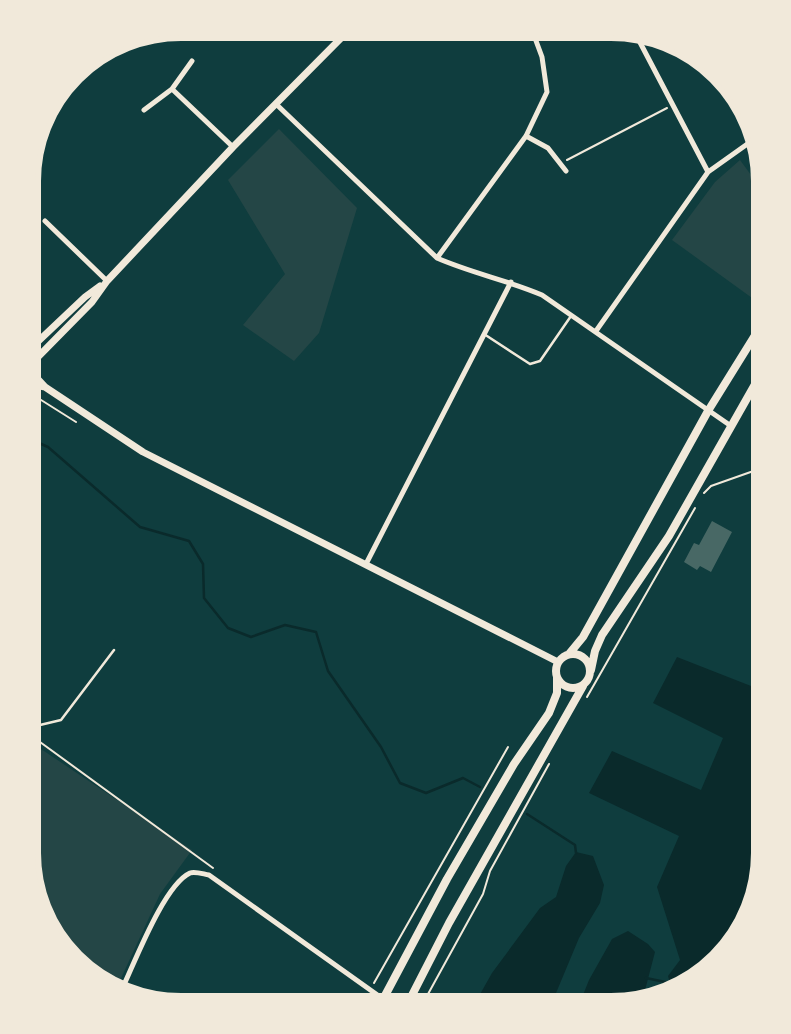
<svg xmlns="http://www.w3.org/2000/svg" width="791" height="1034" viewBox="0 0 791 1034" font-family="Montserrat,sans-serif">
<rect width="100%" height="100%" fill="#0f3d3e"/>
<path fill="#244646" d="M 279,129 L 357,208 L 319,333 L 294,361 L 243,325 L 285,274 L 228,180 Z
M 740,160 L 762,190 L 762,299 L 759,303 L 672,240 L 715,182 Z
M 29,741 L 192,850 L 160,894 L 117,987 L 96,979 L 45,921 L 29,854 Z"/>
<path fill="#0a2a2b" d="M 677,657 L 751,686 L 762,663 L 762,864 L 737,937 L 678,989 L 672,991 L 668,976 L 680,960 L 657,887 L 679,836 L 589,793 L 612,751 L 701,790 L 723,738 L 653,703 Z
M 576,852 L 593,856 L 604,885 L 600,903 L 579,938 L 551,1005 L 474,1005 L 492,973 L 540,908 L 556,897 L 566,866 Z
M 628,931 L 648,944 L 655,952 L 643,998 L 611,1005 L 579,1005 L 589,980 L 612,939 Z"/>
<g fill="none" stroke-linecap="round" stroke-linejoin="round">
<path stroke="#0a2a2b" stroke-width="2.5" d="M 30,439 L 48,447 L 140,527 L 189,541 L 203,564 L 204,598 L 228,628 L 251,637 L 285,625 L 316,632 L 328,671 L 381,747 L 400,783 L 426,793 L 463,778 L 480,787
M 527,814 L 575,845 L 576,853
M 646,978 L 670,983"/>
</g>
<path fill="#486865" d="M 712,521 L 732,532 L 711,572 L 700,566 L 697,570 L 684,562 L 694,543 L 699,545 Z"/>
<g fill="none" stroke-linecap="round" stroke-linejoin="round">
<path stroke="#f1e9da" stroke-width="2" d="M 567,160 L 667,108
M 30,393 L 76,422
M 704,493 L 711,486 L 762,468
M 587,697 L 695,508
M 29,734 L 213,868
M 374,983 L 508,747
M 422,1005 L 483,894 L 490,871 L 549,764"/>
<path stroke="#f1e9da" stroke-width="2.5" d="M 484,334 L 530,364 L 540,361 L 571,316
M 29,725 L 40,725 L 61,720 L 114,650"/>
<path stroke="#f1e9da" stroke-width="5" d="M 634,31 L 708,172
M 172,89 L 233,147
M 276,104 L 437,258 C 471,273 507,280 542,295 L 731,426
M 144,110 L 172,89 L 192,61
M 526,136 L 548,148 L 566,171
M 45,221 L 107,281
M 437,258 L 526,136 L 547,92 L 542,57 L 532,30
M 596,331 L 708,172 L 753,140
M 366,564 L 511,282
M 122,989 C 135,962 164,885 190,873 C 195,871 203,874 209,875 L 383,999 L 394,1005"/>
<path stroke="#f1e9da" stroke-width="7" d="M 30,349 L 85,297 L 100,286
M 31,364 L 92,302 L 107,281 L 233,147 L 350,29
M 32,373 L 45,387 L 143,452 L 558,662
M 30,384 L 45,387"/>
<path stroke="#f1e9da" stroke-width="8" d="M556 671a17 17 0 1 1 34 0a17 17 0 1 1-34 0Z
M 569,654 L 583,637 L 708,411 L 762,324
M 591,670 L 595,651 L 602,635 L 669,536 L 762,372
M 380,1005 L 447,879 L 514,764 L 549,713 L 557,693 L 557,677
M 407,1005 L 449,923 L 583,686"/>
</g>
<path d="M0 0H791V1034H0ZM181 38H611A143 143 0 0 1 754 181V853A143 143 0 0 1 611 996H181A143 143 0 0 1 38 853V181A143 143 0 0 1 181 38Z" fill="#f1e9da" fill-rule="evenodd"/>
<path fill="none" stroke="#f1e9da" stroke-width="6" d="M181 38H611A143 143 0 0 1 754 181V853A143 143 0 0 1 611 996H181A143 143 0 0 1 38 853V181A143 143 0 0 1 181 38Z"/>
</svg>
